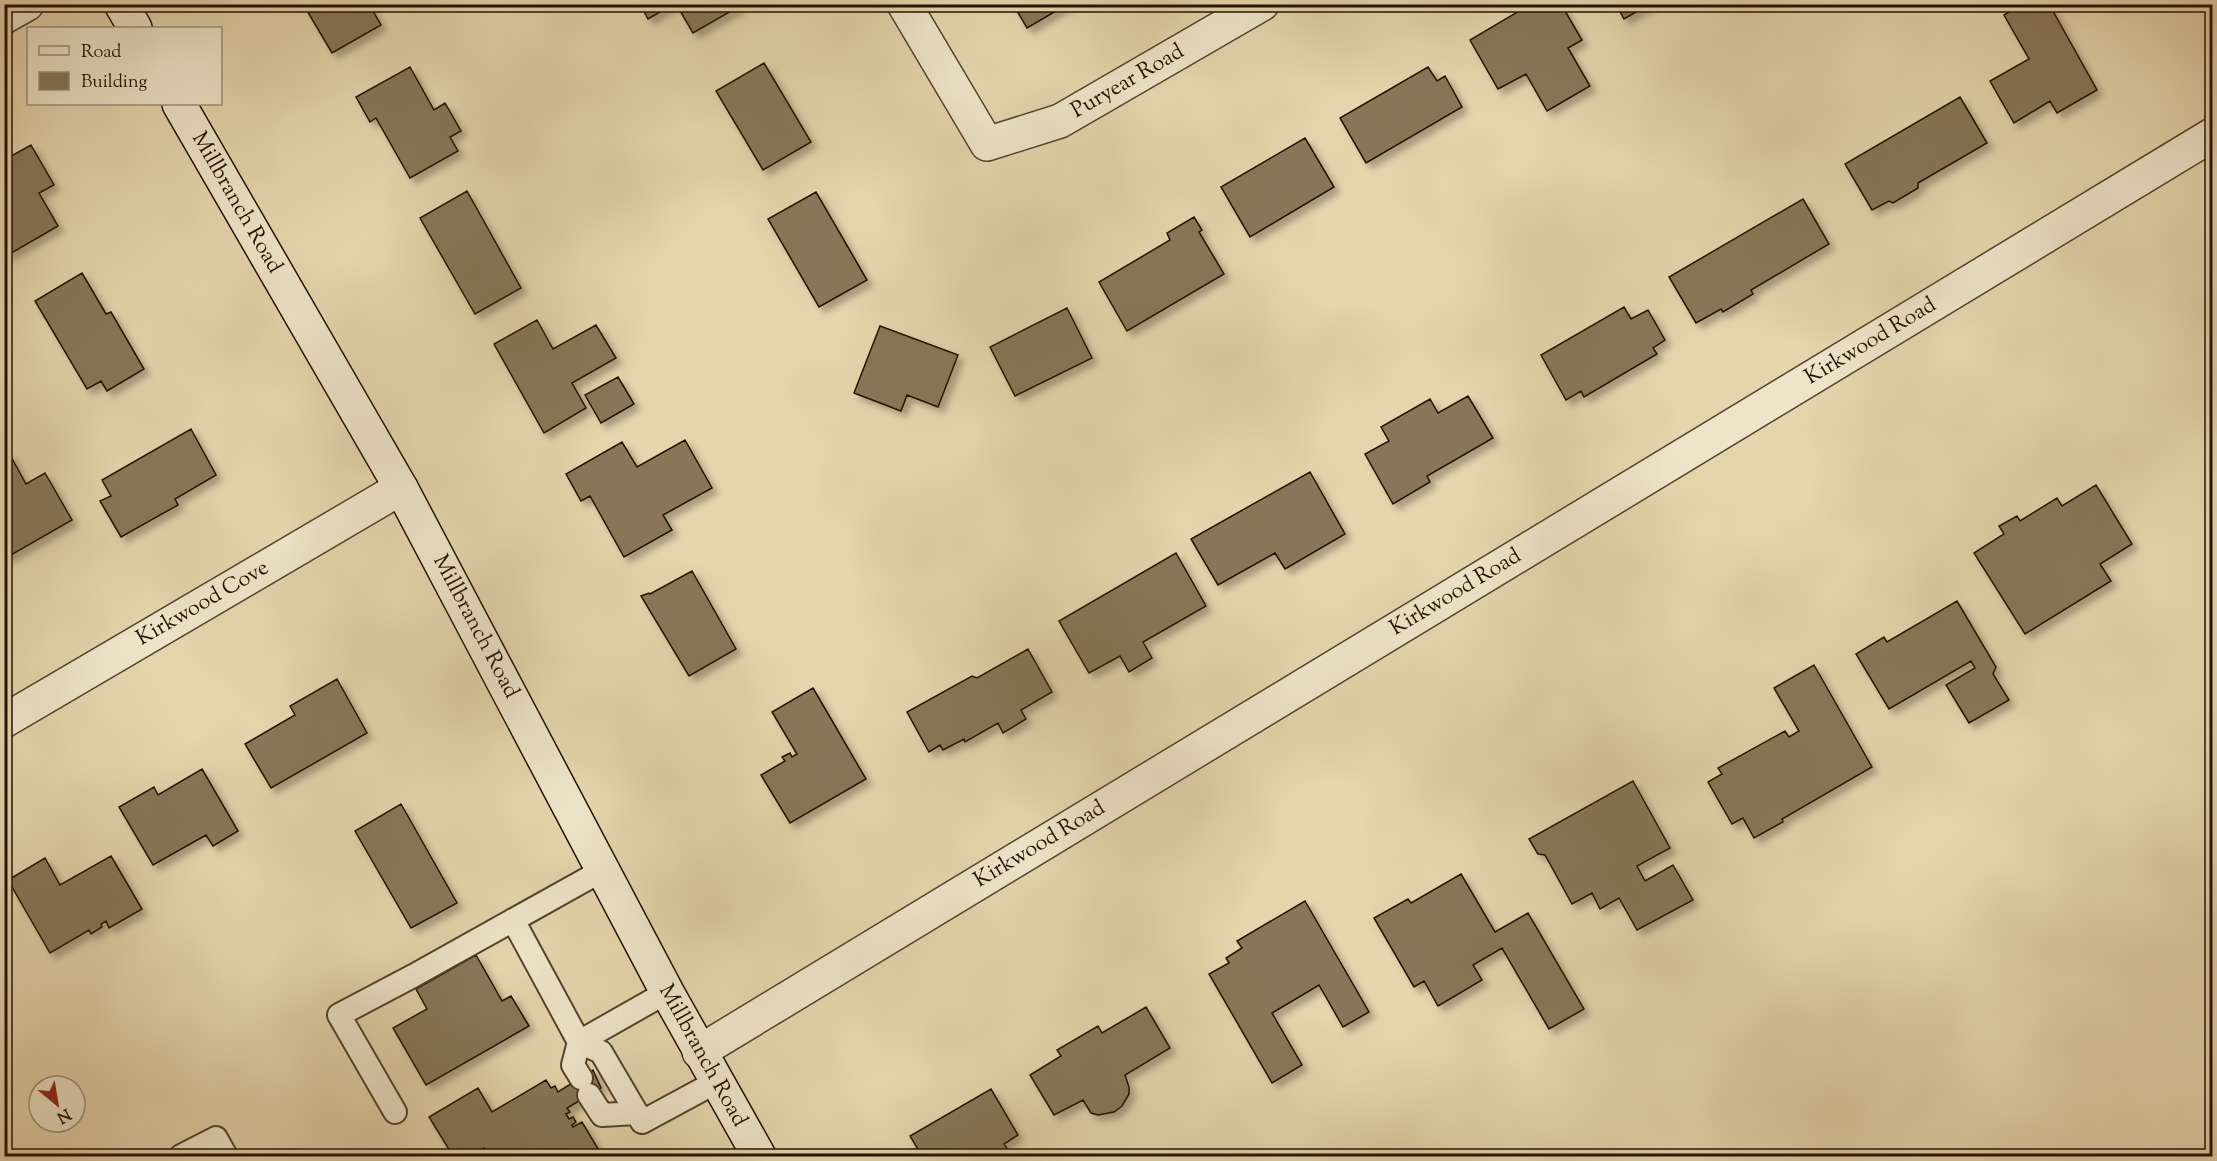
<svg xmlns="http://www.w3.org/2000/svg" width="2217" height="1161" viewBox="0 0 2217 1161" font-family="'Sorts Mill Goudy',serif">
<defs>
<filter id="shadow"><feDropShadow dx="5.5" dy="5.5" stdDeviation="3" flood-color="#0004"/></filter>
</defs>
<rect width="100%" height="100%" fill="#e4d5ac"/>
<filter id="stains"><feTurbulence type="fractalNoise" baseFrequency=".00333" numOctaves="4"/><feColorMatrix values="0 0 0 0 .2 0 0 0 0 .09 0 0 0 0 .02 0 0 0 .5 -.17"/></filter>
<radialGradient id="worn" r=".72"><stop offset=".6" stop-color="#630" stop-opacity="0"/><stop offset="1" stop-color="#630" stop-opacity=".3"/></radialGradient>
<path fill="#877759" stroke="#231200" stroke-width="1.5" filter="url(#shadow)" d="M 303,4 L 369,4 L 381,25 L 332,53 Z
M 640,4 L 674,4 L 648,19 Z
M 676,4 L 739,4 L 740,6 L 693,33 Z
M 1013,4 L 1068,4 L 1027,28 Z
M 1531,4 L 1561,4 L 1582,40 L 1568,48 L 1590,86 L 1547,111 L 1526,74 L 1498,89 L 1470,40 Z
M 1616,4 L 1650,4 L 1624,19 Z
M 2022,4 L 2049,4 L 2097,90 L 2057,113 L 2050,101 L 2014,123 L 1990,81 L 2029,59 L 2004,15 Z
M 764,63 L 811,142 L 763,170 L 716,91 Z
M 410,67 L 434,110 L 445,103 L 461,131 L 450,137 L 458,151 L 410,178 L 376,118 L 370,122 L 356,97 Z
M 1428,67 L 1437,81 L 1445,76 L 1462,107 L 1366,163 L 1340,118 Z
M 1960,97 L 1987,143 L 1918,183 L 1918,188 L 1893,203 L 1889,201 L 1872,210 L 1845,164 Z
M 1305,138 L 1334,187 L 1250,237 L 1221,187 Z
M 31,145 L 54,185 L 39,193 L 58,226 L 8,255 L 4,249 L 4,160 Z
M 467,191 L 521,288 L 475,314 L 420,218 Z
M 816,192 L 867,280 L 819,307 L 768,219 Z
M 1803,199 L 1829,244 L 1751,290 L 1753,294 L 1723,312 L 1721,309 L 1696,323 L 1669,277 Z
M 1194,217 L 1202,230 L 1199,232 L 1224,274 L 1127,331 L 1099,282 L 1170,240 L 1167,233 Z
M 82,273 L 106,314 L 111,312 L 144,369 L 107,391 L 101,381 L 87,389 L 35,301 Z
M 1624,307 L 1631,319 L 1648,310 L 1665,340 L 1653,348 L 1657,354 L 1584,397 L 1581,391 L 1566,400 L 1541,355 Z
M 1067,308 L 1092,358 L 1015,396 L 990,347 Z
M 537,320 L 553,349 L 596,325 L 616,358 L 572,383 L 586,408 L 544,433 L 494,344 Z
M 880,326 L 958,355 L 938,407 L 907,395 L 901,411 L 854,393 Z
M 618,377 L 634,404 L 601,423 L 585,395 Z
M 1468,396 L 1493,438 L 1427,476 L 1430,482 L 1393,504 L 1365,454 L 1389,441 L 1381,427 L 1430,399 L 1438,413 Z
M 191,429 L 216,475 L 175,499 L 178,505 L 121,537 L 100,501 L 111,496 L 102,480 Z
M 685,440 L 712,488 L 663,515 L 672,530 L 624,557 L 590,496 L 581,501 L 566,474 L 622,442 L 637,467 Z
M 9,453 L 26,484 L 45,473 L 72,520 L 4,559 L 4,456 Z
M 1310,472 L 1345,534 L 1285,569 L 1275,553 L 1218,585 L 1191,539 Z
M 2096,485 L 2132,544 L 2100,564 L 2111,581 L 2025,634 L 1974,553 L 2004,534 L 1999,526 L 2017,516 L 2020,521 L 2057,498 L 2062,506 Z
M 1176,553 L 1206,606 L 1143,642 L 1152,658 L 1129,672 L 1120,656 L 1089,673 L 1059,621 Z
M 692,571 L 736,649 L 689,676 L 641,596 L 649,593 L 650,594 Z
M 1957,601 L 1996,667 L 1993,674 L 2009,700 L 1969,723 L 1946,685 L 1975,668 L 1971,661 L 1889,709 L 1856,654 L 1884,637 L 1887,642 Z
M 1028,649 L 1052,692 L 1021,710 L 1026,719 L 1003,733 L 998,723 L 965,742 L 964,739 L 943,750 L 940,745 L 929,752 L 907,712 L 972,676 L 977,678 Z
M 1814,665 L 1872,767 L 1782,819 L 1783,822 L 1754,838 L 1743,818 L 1732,824 L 1708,782 L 1722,774 L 1718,768 L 1785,731 L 1789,737 L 1799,731 L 1774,688 Z
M 337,679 L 367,733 L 271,788 L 245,744 L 295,715 L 290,706 Z
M 813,688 L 866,779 L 790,823 L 761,775 L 785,761 L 782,757 L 790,753 L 792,757 L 797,754 L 772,712 Z
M 202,769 L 238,831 L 213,846 L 206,835 L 153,865 L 119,807 L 154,787 L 158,795 Z
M 1633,781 L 1670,848 L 1637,866 L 1645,881 L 1673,865 L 1693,900 L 1637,930 L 1619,898 L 1600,909 L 1592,893 L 1572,904 L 1545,855 L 1538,854 L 1529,839 Z
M 401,804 L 457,903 L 411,928 L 355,831 Z
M 111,856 L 142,909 L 109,928 L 106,921 L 101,924 L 102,927 L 91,934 L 89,930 L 50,953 L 8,880 L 45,858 L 60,885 Z
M 1461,874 L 1495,932 L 1528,913 L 1584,1009 L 1549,1029 L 1502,948 L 1473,965 L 1482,980 L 1438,1006 L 1424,981 L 1414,987 L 1374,918 L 1408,899 L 1411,903 Z
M 1305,901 L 1369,1012 L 1343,1027 L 1319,985 L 1272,1013 L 1302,1065 L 1272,1083 L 1209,974 L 1229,963 L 1226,958 L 1242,948 L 1237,941 Z
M 476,955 L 502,1001 L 511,996 L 529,1026 L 426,1085 L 393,1028 L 427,1009 L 416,989 Z
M 1146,1007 L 1170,1048 L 1125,1075 L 1129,1087 L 1129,1094 L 1122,1106 L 1114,1112 L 1098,1115 L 1091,1113 L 1083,1100 L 1054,1115 L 1030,1075 L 1061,1056 L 1057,1050 L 1098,1026 L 1102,1033 Z
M 593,1070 L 601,1088 L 567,1108 L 570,1112 L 566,1114 L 569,1119 L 573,1117 L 576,1122 L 572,1125 L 573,1127 L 582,1122 L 600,1152 L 593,1156 L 489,1156 L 484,1148 L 469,1156 L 453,1156 L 429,1117 L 478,1088 L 492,1112 L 546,1080 L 551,1088 L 555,1086 L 558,1092 Z
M 991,1089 L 1018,1135 L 1004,1144 L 1012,1156 L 922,1156 L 910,1136 Z"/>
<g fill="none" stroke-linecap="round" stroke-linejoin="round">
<defs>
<path id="service" d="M 513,920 L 579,1042 L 601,1052 L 642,1122 L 716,1082
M 581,1078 L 573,1065 L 579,1042 L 667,992
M 589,1095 L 602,1115 L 636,1113
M 395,1112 L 339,1015 L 413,976 L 603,870
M 181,1156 L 216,1138 L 226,1156"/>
<path id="minor" d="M 904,4 L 987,144 L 1060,121 L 1262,4
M 4,17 L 27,4
M 4,721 L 401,488
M 699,1052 L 2212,135"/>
<path id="secondary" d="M 121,4 L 135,28
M 179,104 L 401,488 L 667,992 L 759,1156"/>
</defs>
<use href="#service" stroke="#53432b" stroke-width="26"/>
<use href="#minor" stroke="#53432b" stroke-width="36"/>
<use href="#secondary" stroke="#231200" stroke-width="36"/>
<use href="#service" stroke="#ede4c9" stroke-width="22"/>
<use href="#minor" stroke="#ede4c9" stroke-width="33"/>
<use href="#secondary" stroke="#ede4c9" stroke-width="33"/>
</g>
<g text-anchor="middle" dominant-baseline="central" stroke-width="4.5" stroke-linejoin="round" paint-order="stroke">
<g font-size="22" fill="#231200" stroke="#ede4c9">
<text transform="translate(1128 82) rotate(-30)">Puryear Road</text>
<text transform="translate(236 203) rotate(60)">Millbranch Road</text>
<text transform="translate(1871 342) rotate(-31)">Kirkwood Road</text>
<text transform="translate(1456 593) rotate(-31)">Kirkwood Road</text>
<text transform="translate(203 604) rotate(-30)">Kirkwood Cove</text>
<text transform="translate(475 627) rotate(62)">Millbranch Road</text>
<text transform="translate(1040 845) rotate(-31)">Kirkwood Road</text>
<text transform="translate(702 1056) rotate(61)">Millbranch Road</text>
</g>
</g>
<rect width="2217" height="1161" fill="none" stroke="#e4d5ac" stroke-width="24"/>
<rect x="6" y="6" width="2205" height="1149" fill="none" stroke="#231200" stroke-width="3"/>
<rect x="12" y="12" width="2193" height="1137" fill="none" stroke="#231200" stroke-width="1.5"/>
<rect x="27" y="27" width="195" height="78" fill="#ede4c9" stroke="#9c9079" stroke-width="1.5"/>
<rect x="39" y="46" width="30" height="9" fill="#ede4c9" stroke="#9c9079" stroke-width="1.5"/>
<text x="81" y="57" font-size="18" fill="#231200">Road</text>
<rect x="39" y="72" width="30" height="18" fill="#877759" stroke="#9c9079" stroke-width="1.5"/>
<text x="81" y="87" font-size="18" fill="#231200">Building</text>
<g transform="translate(57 1104) rotate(150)"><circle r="28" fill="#ede4c9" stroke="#9c9079" stroke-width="1.5"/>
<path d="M0-4.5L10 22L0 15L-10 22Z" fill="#8f2418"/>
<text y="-9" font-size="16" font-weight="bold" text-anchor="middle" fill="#231200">N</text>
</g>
<rect width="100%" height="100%" filter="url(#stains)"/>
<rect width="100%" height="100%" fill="url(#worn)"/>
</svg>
